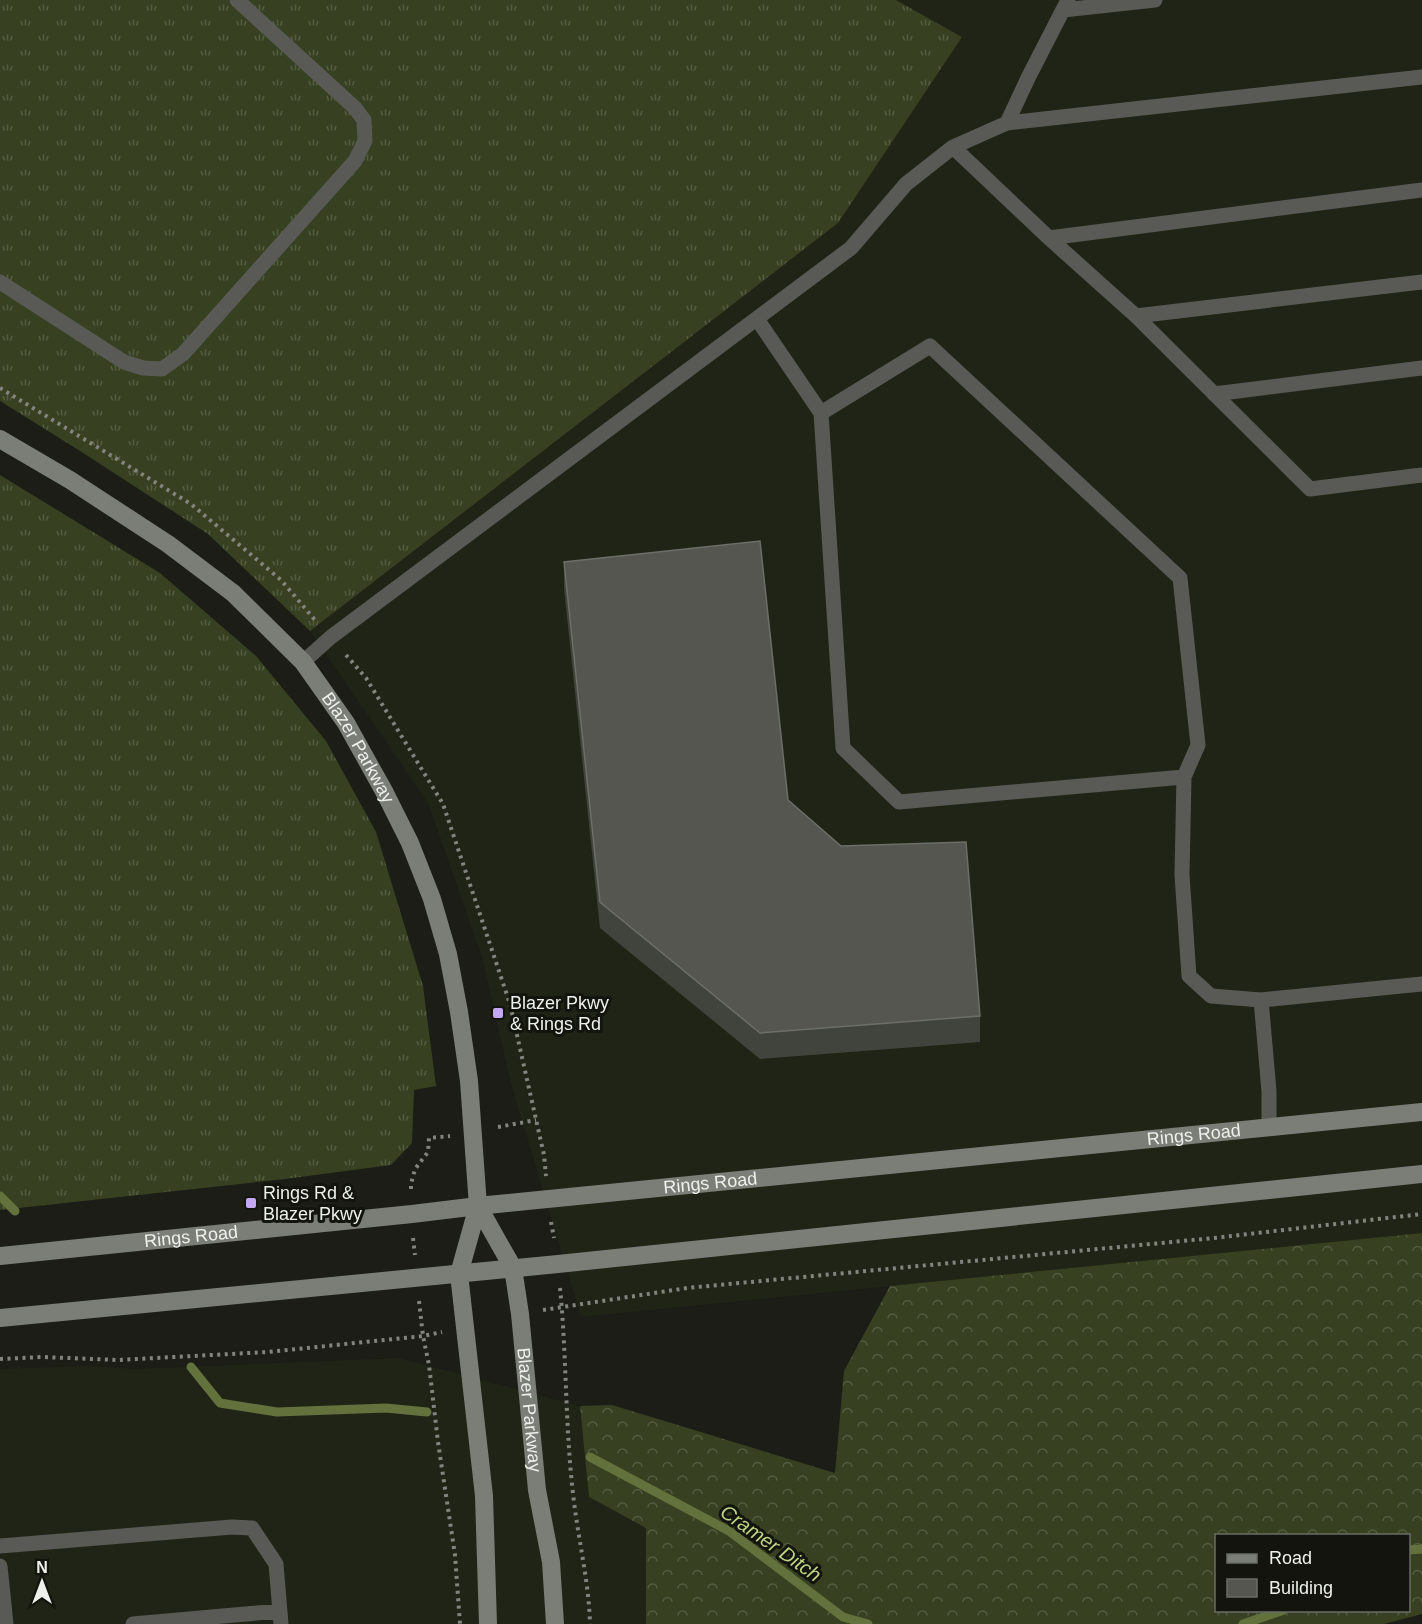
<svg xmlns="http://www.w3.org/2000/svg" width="1422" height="1624" viewBox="0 0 1422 1624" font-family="Arial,sans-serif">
<defs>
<pattern id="grass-tufts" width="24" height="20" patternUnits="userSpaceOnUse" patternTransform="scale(1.5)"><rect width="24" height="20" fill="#374020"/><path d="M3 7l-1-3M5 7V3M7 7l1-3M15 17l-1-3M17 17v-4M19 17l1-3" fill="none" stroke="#545c41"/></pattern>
<pattern id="forest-crowns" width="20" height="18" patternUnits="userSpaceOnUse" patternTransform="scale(1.5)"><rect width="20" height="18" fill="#374020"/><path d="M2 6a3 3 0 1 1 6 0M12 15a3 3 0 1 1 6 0" fill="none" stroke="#545c41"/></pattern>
</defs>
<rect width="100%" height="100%" fill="#1b1d16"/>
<path fill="#202417" d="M 896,0 L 1422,0 L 1422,1233 L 581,1317 L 511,1084 L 482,957 L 428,803 L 310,631 L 838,223 L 962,37 Z
M 399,1358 L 580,1406 L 589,1497 L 646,1528 L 646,1624 L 0,1624 L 0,1369 L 88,1366 L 136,1369 Z"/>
<path fill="url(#grass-tufts)" d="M 0,0 L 896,0 L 962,37 L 838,223 L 310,631 L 208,534 L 77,449 L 0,401 Z
M 0,475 L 160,573 L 256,656 L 326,741 L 376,832 L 423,986 L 436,1086 L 414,1090 L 412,1143 L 391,1165 L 285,1179 L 0,1210 Z"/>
<path fill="url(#forest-crowns)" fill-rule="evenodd" d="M 1422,1233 L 1422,1614 L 1384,1624 L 646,1624 L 646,1528 L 589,1497 L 580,1406 L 612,1405 L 835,1473 L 844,1371 L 890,1286 ZM 1216,1536 L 1408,1536 L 1408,1610 L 1216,1610 Z"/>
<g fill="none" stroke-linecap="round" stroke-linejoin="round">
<path stroke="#63713c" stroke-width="9" d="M 0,1196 L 15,1211
M 191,1367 L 220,1403 L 277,1412 L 386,1408 L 427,1412
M 590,1457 L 729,1531 L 843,1617 L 868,1624
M 1408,1550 L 1422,1549
M 1243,1624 L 1284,1610"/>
<path stroke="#82847e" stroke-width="4" stroke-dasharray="3 4.5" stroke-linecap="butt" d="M 0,388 L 191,504 L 281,580 L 315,620
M 346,655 L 366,678 L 443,804 L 510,1004 L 544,1155 L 546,1176
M 498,1127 L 536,1120
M 411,1189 L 411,1184 L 415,1169 L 428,1152 L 429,1138 L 450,1136
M 551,1222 L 554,1238
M 413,1238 L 415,1255
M 560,1288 C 567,1359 565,1431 574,1502 C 579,1543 589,1583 590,1624
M 419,1301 L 423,1336 L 429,1365 L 438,1442 L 455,1555 L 460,1624
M 543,1310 L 687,1288 L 1214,1238 L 1422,1214
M 0,1359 L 42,1357 L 118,1360 L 268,1352 L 423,1336 L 442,1332"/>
<path stroke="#595a56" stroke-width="15" d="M 1063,10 L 1155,0
M 1007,123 L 1422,77
M 953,147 L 1049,238 L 1136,316 L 1310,489 L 1422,475
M 1049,238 L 1422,190
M 0,282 L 124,362 L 143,368 L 162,369 L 183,354 L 355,161 L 365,141 L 364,120 L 355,108 L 237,0
M 1136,316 L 1422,282
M 757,319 L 821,413 L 930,346 L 1180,578 L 1198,745 L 1184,777 L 1182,875 L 1189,976 L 1211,996 L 1261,1000 L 1422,984
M 1214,394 L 1422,368
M 821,413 L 843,748 L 899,802 L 1184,777
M 303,662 L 331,637 L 851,248 L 906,184 L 953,147 L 1007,123 L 1028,78 L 1068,0
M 1261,1000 L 1269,1091 L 1269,1128
M 0,1546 L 232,1527 L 252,1528 L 276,1564 L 281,1624
M 0,1566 L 6,1624
M 133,1624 L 280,1611"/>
<g stroke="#7b7d77" stroke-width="18">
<path id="s1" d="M 0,439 L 70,480 L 168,544 L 233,593 L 303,662 L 346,723 L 385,793 L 410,843 L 432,899 L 448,954 L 459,1012 L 469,1081 L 478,1206 L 459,1274 L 484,1496 L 488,1624"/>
<path id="s2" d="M 478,1206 L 513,1268 L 520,1314 L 537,1490 L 551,1562 L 555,1624"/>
<path id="s3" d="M 0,1256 L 412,1214 L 478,1206 L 1422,1112"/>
<path d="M 0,1318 L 558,1264 L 1422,1174"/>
</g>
</g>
<path fill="#41443c" d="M 564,562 L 788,800 L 841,846 L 980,1016 L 980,1042 L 760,1059 L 600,928 L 564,588 Z"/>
<path fill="#54564f" stroke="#6c6e67" stroke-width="1.5" d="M 760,541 L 788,800 L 841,846 L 966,842 L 980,1016 L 760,1033 L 600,902 L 564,562 Z"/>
<g fill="#c3a7f2" stroke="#12140d" stroke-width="2">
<rect x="492" y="1007" width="12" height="12" rx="3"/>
<rect x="245" y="1197" width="12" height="12" rx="3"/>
</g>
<g text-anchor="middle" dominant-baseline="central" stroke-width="6" stroke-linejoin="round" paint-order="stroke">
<g font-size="18" fill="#eef0eb" stroke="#12140d">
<text stroke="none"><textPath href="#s1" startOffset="480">Blazer Parkway</textPath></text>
<text stroke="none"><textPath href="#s3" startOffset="1200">Rings Road</textPath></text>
<text stroke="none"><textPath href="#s3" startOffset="714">Rings Road</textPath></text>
<text stroke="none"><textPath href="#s3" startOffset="192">Rings Road</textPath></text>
<text stroke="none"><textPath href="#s2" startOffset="214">Blazer Parkway</textPath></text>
</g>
<g font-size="18" fill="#eef0eb" stroke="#12140d" text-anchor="start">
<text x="510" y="1003">Blazer Pkwy<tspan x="510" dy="21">&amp; Rings Rd</tspan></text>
<text x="263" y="1193">Rings Rd &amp;<tspan x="263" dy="21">Blazer Pkwy</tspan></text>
</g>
<g font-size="20" font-style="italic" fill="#bdd383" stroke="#12140d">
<text transform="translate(771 1543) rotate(35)">Cramer Ditch</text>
</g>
</g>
<rect x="1215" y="1534" width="195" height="78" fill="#12140d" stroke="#6a6c66" stroke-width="1.5"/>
<rect x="1227" y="1554" width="30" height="9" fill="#7b7d77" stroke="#6a6c66" stroke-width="1.5"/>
<text x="1269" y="1564" font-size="18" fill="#eef0eb">Road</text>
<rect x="1227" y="1579" width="30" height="18" fill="#54564f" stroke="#6a6c66" stroke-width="1.5"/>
<text x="1269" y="1594" font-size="18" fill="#eef0eb">Building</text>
<g transform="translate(42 1582)" stroke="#12140d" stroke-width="4.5" paint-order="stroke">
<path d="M0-4.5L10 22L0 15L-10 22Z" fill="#eef0eb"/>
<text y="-9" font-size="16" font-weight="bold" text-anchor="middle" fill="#eef0eb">N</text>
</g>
</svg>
